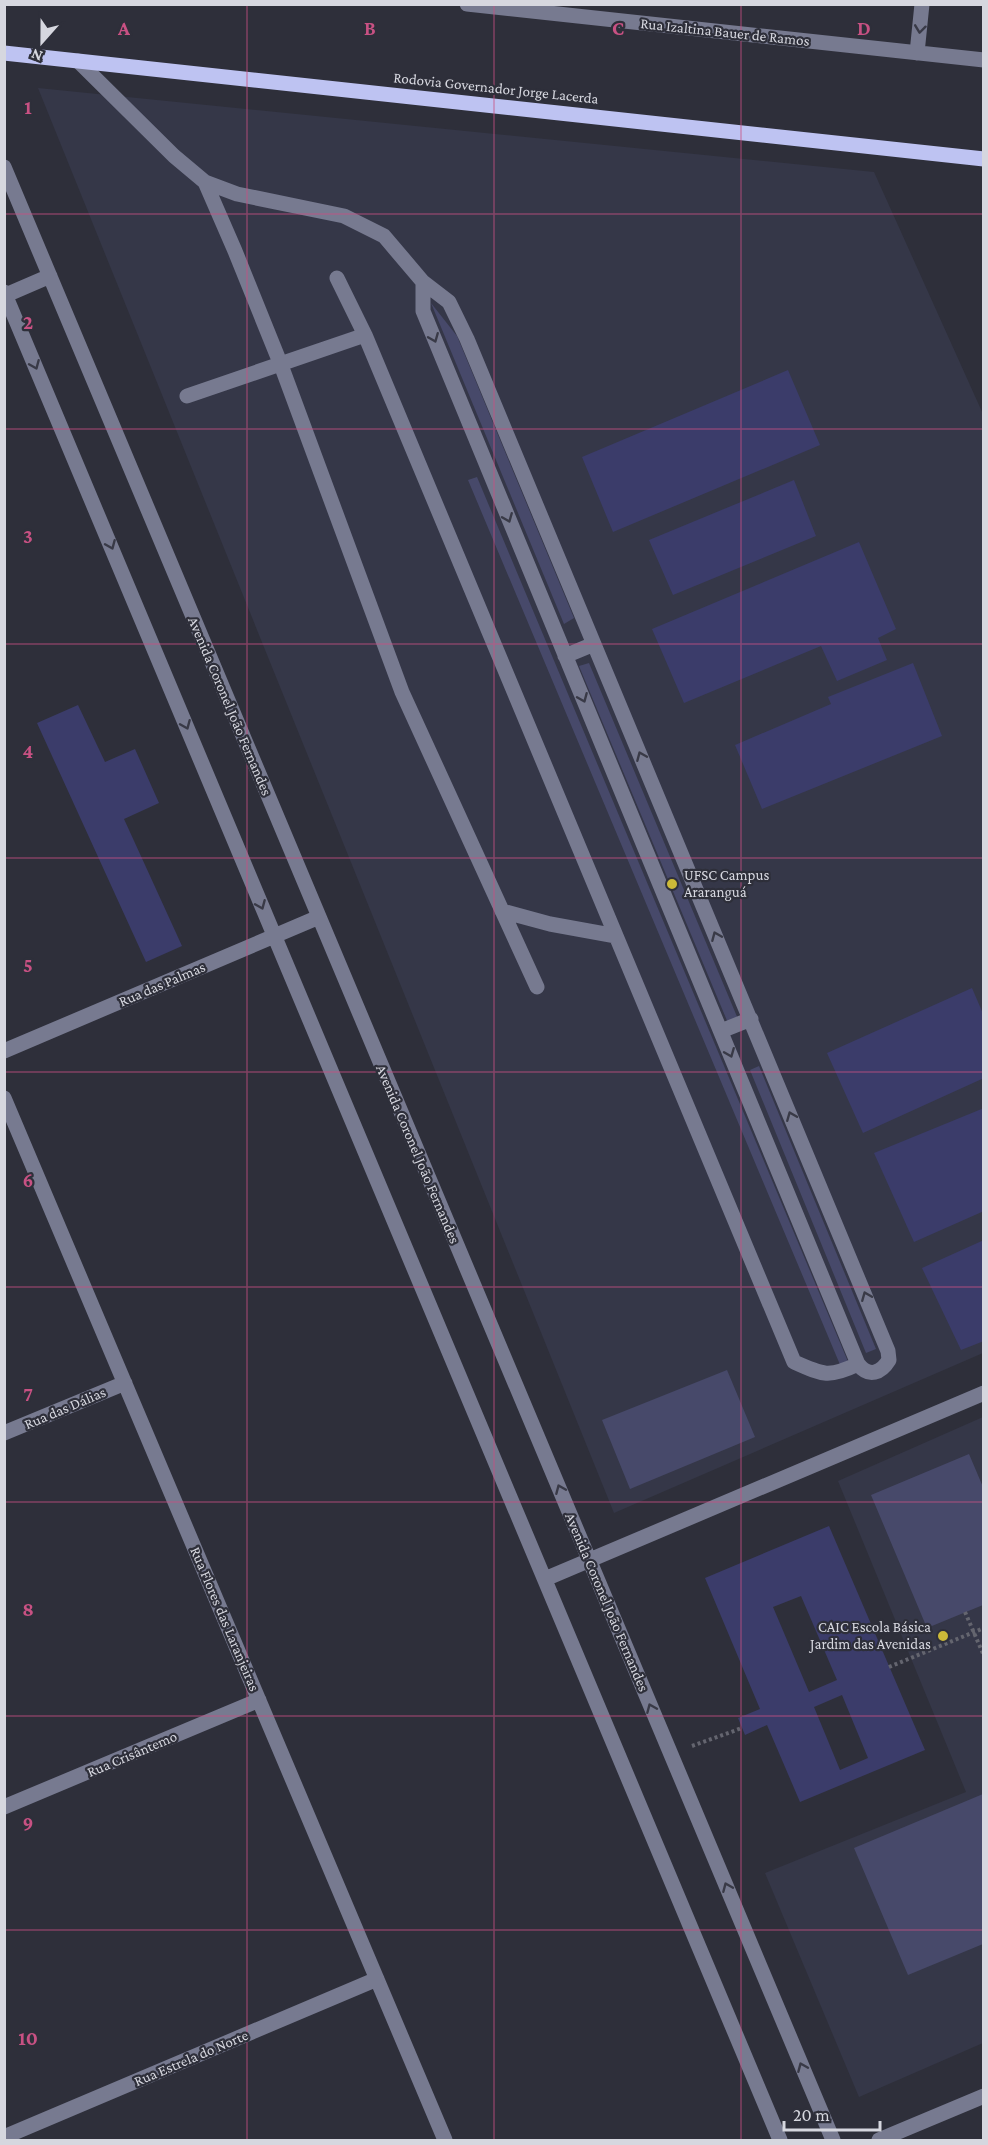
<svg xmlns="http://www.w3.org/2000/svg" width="988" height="2145" viewBox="0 0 988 2145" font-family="'Crimson Pro',serif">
<rect width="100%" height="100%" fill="#2e2f3a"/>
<path fill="#353748" d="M 38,88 L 874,172 L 983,414 L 983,1353 L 614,1513 Z
M 983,1417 L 983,2043 L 859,2097 L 765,1873 L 966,1792 L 838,1481 Z"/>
<path fill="#47496a" d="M 431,303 L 457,336 L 574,618 L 564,624 Z
M 477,477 L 849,1364 L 841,1367 L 468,480 Z
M 589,663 L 738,1019 L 728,1023 L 579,666 Z
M 759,1066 L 876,1349 L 866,1353 L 750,1070 Z
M 727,1370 L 755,1437 L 630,1489 L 602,1420 Z
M 969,1454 L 983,1487 L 983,1605 L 927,1628 L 871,1495 Z
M 983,1794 L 983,1944 L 908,1975 L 854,1848 Z"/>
<path fill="#3b3c6a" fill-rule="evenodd" d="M 788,370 L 820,445 L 613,532 L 582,457 Z
M 794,480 L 816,536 L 673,595 L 649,540 Z
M 859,542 L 896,629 L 878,638 L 887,660 L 837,681 L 821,646 L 684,703 L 652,629 Z
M 913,663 L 942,736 L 762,809 L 735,745 L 831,704 L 828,697 Z
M 78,705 L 105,762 L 135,749 L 159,803 L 124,819 L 182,946 L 146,962 L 37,723 Z
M 972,988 L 984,1016 L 984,1078 L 863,1133 L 827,1053 Z
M 984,1108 L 984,1211 L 914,1242 L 874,1153 Z
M 984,1240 L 984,1341 L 961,1350 L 922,1268 Z
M 829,1526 L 925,1750 L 800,1802 L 767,1725 L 745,1735 L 738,1718 L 760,1709 L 705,1578 ZM 801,1596 L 837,1680 L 809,1692 L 773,1607 ZM 842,1695 L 868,1758 L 840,1770 L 814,1707 Z"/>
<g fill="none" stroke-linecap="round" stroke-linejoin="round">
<path stroke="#64656f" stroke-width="4" stroke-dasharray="3 3" stroke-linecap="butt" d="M 965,1612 L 984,1656
M 889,1667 L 984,1628
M 692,1746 L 742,1728"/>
<path stroke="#777a90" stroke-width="15" d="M 467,4 L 984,60
M 917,53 L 922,4
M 78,61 L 174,156 L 205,182 L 237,194 L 344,216 L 384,236 L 423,282 L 449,302 L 467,339 L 888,1351 L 889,1360 C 881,1373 869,1378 858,1364 L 423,311 L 423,282
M 4,167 L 833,2140
M 205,182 L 235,251 L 281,365 L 402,692 L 537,987
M 337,278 L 365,335 L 794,1362 C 823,1375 829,1378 858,1364
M 4,292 L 780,2140
M 6,295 L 50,276
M 187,396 L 365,335
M 565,656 L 594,644
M 502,911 L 550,924 L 616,936
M 721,1031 L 751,1019
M 4,1051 L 319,917
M 4,1098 L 445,2140
M 4,1433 L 125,1383
M 545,1579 L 984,1393
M 4,1807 L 259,1700
M 4,2137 L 377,1979
M 879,2140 L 984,2096"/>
<path stroke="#bec3f2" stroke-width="15" d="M 4,53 L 984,159"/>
</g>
<defs><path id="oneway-chevron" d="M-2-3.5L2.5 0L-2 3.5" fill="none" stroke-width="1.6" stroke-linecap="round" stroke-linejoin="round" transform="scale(1.5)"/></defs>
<g stroke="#393a47">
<use href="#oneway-chevron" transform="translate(920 29) rotate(97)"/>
<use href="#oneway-chevron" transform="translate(434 338) rotate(68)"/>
<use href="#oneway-chevron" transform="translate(35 365) rotate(67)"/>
<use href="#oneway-chevron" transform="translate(508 518) rotate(68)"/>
<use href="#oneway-chevron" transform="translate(111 545) rotate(67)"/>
<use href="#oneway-chevron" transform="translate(583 698) rotate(67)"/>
<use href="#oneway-chevron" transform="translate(186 725) rotate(67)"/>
<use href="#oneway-chevron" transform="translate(641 756) rotate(-113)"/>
<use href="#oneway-chevron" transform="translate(261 905) rotate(67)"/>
<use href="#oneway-chevron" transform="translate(716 936) rotate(-113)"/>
<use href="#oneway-chevron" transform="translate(730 1053) rotate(68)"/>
<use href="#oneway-chevron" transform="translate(791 1116) rotate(-112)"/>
<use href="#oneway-chevron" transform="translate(866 1296) rotate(-112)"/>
<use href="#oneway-chevron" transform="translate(560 1489) rotate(-113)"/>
<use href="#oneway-chevron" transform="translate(651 1708) rotate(-113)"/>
<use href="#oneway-chevron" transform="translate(727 1887) rotate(-113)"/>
<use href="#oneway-chevron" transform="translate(802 2067) rotate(-113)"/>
</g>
<path fill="none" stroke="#c85183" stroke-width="1.5" stroke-opacity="0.55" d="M 247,4 L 247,2140M 494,4 L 494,2140M 741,4 L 741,2140M 4,214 L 984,214M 4,429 L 984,429M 4,644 L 984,644M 4,858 L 984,858M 4,1072 L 984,1072M 4,1287 L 984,1287M 4,1502 L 984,1502M 4,1716 L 984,1716M 4,1930 L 984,1930"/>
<g fill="#ccb938" stroke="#2e2f3a" stroke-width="2">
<circle cx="672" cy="884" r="6"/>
<circle cx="943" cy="1636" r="6"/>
</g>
<g text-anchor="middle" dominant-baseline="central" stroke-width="4.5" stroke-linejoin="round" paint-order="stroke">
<g font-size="15" fill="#d6d7df" stroke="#2e2f3a">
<text transform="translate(725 32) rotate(6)">Rua Izaltina Bauer de Ramos</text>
<text transform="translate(496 88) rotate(6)">Rodovia Governador Jorge Lacerda</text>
<text transform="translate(230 706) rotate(67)">Avenida Coronel João Fernandes</text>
<text transform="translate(162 984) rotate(-23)">Rua das Palmas</text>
<text transform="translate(418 1154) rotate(67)">Avenida Coronel João Fernandes</text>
<text transform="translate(65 1408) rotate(-23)">Rua das Dálias</text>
<text transform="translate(607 1602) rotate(67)">Avenida Coronel João Fernandes</text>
<text transform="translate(225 1619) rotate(67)">Rua Flores das Laranjeiras</text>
<text transform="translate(132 1754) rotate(-23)">Rua Crisântemo</text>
<text transform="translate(191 2058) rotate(-23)">Rua Estrela do Norte</text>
</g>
<g font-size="15" fill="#d6d7df" stroke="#2e2f3a" text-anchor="start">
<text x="684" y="875">UFSC Campus<tspan x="684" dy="17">Araranguá</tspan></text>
<text x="931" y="1627" text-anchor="end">CAIC Escola Básica<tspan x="931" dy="17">Jardim das Avenidas</tspan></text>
</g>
</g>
<g font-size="20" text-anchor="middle" font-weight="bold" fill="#c85183" stroke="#2e2f3a" stroke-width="4.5" stroke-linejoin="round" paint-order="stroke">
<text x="124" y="35">A</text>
<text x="370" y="35">B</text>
<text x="618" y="35">C</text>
<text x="864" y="35">D</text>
<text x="28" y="114">1</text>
<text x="28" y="329">2</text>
<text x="28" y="543">3</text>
<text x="28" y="758">4</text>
<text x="28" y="972">5</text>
<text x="28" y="1187">6</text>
<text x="28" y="1401">7</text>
<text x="28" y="1616">8</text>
<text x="28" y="1830">9</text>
<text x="28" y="2045">10</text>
</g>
<rect width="988" height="2145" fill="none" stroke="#d6d7df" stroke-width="12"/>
<g transform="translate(42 42) rotate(201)" stroke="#2e2f3a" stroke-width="4.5" paint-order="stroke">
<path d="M0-4.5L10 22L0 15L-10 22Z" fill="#d6d7df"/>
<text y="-9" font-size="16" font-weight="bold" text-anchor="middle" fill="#d6d7df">N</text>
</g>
<path d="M784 2121v9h96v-9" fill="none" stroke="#d6d7df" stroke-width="3"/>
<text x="793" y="2121" font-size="18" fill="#d6d7df" stroke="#2e2f3a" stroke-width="4.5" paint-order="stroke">20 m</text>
</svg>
